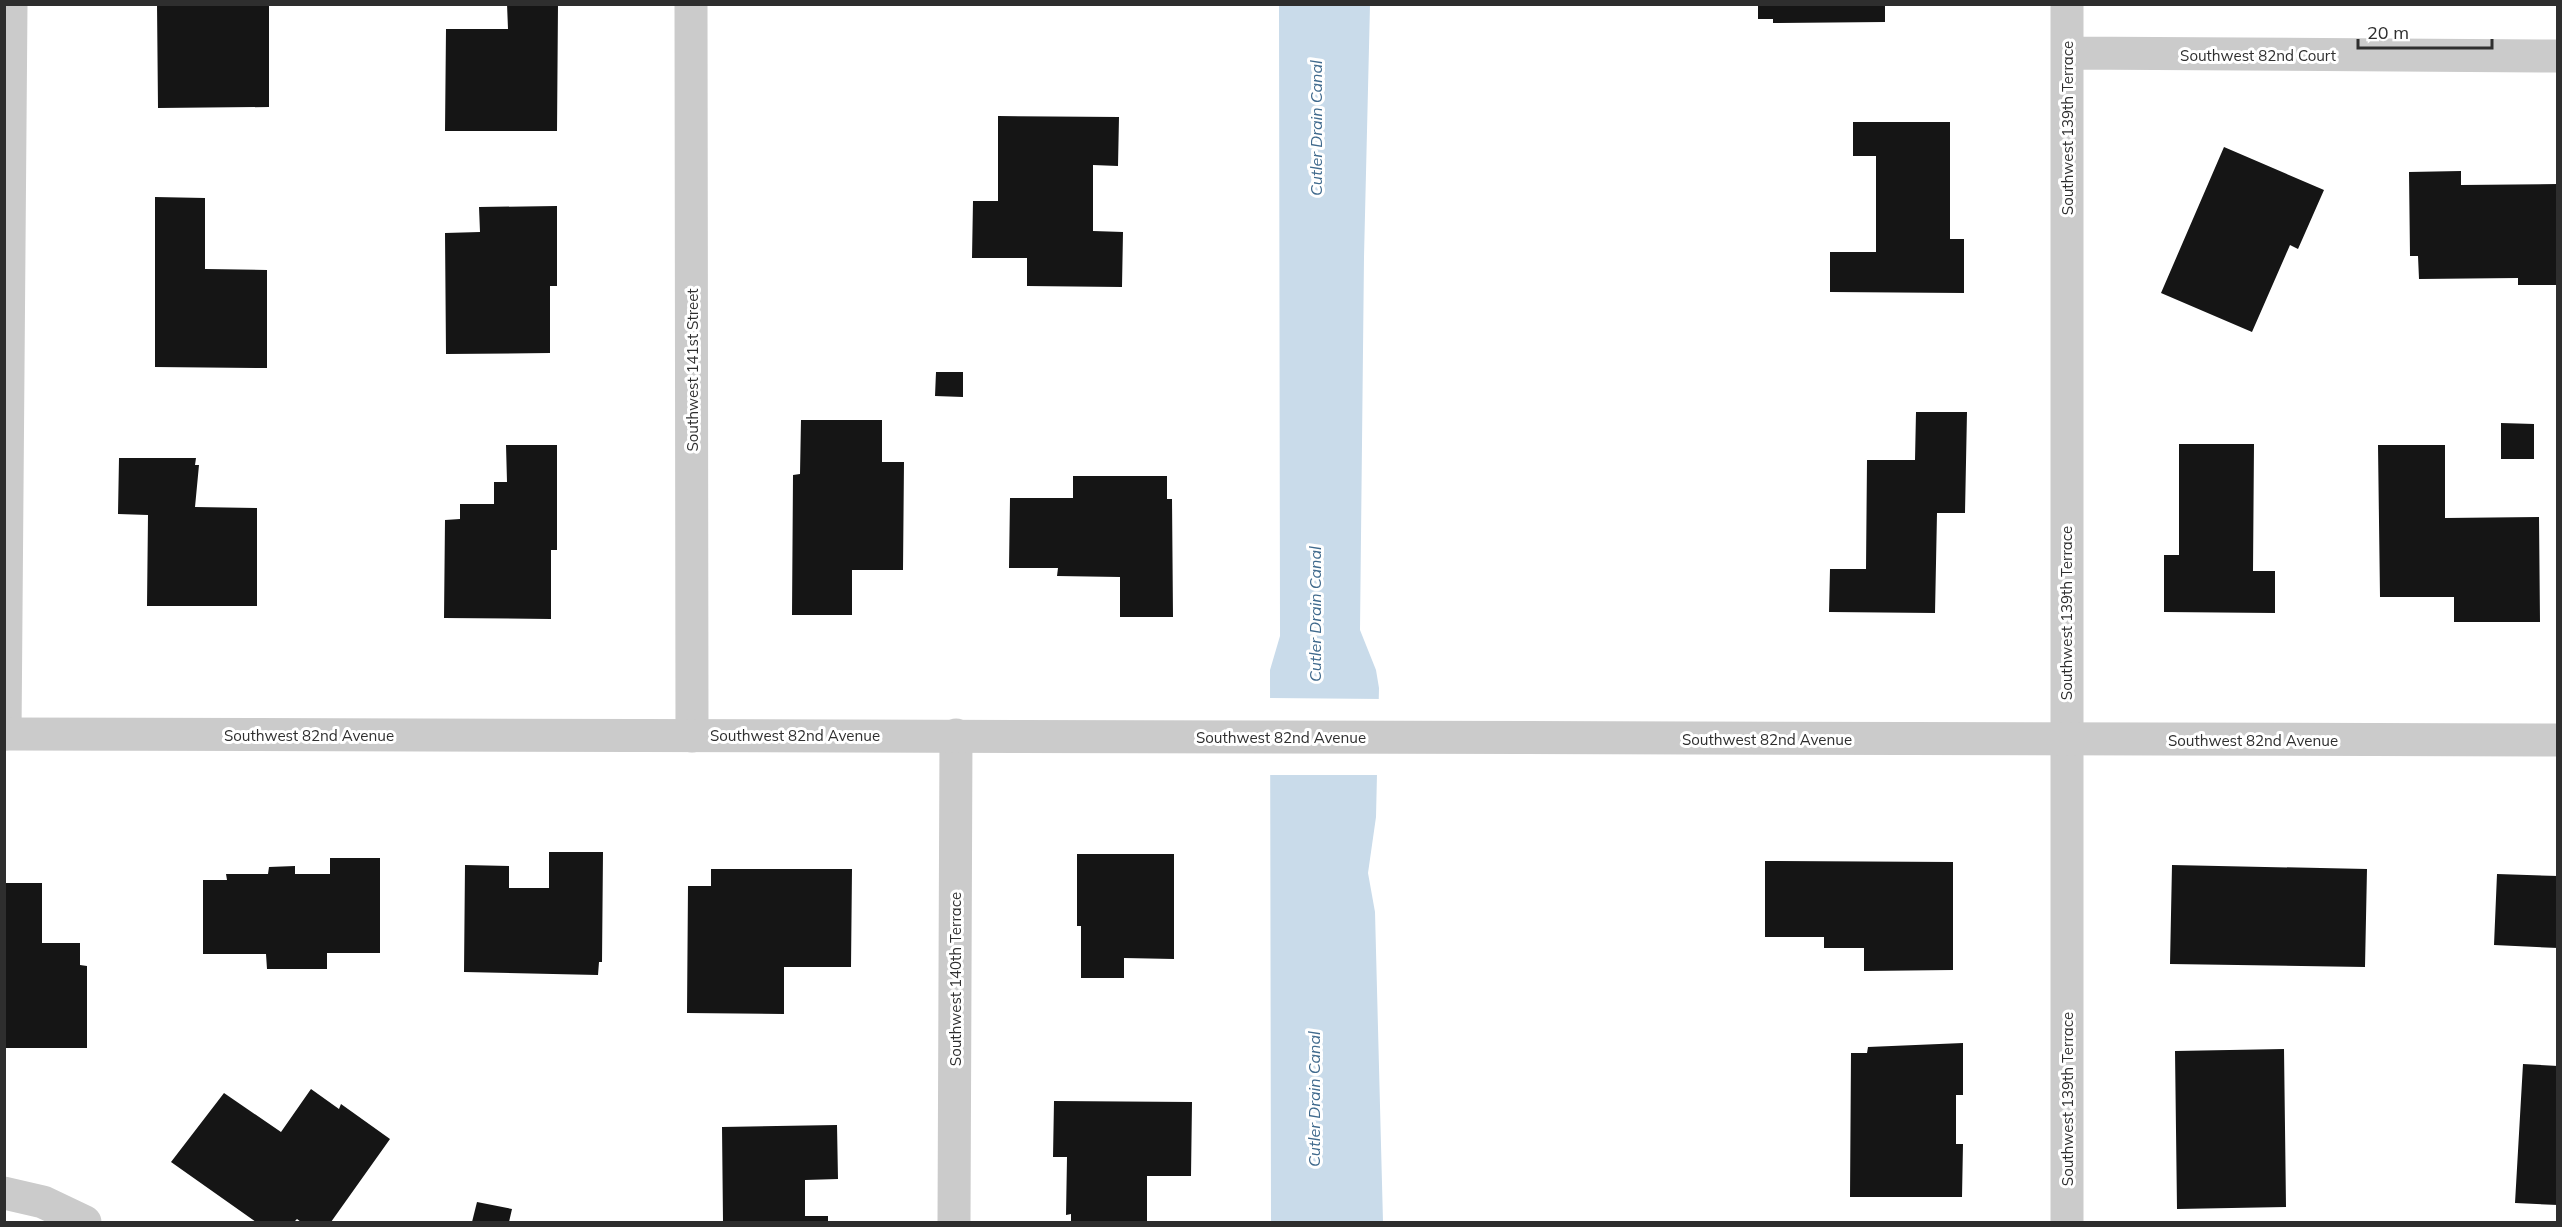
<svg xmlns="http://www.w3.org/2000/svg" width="2562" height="1227" viewBox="0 0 2562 1227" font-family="Mulish,sans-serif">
<rect width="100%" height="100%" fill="#fff"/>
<path fill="#c9dbea" d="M 1279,5 L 1370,5 L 1364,257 L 1360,630 L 1376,670 L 1379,688 L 1376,817 L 1368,873 L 1375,912 L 1383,1222 L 1271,1222 L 1270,670 L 1280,636 Z"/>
<path fill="#fff" d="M 1267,698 L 1382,699 L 1380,775 L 1267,775 Z"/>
<path fill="#151515" d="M 157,4 L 269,4 L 269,107 L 158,108 Z
M 507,4 L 558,4 L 557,131 L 445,131 L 446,29 L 508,29 Z
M 1758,4 L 1885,4 L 1885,22 L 1773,23 L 1773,19 L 1758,19 Z
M 998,116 L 1119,117 L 1118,166 L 1093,165 L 1093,231 L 1123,232 L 1122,287 L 1027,286 L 1027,258 L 972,258 L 973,201 L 998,201 Z
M 1853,122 L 1950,122 L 1950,239 L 1964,239 L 1964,293 L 1830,292 L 1830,252 L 1876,252 L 1876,156 L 1853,156 Z
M 2224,147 L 2324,190 L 2298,249 L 2290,245 L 2252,332 L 2161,293 Z
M 2461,171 L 2461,185 L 2558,184 L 2558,285 L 2518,285 L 2518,278 L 2419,279 L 2418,256 L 2410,256 L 2409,172 Z
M 155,197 L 205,198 L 205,269 L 267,270 L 267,368 L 155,367 Z
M 557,206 L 557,286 L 550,286 L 550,353 L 446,354 L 445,233 L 480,232 L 479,207 Z
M 936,372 L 963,372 L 963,397 L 935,396 Z
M 1916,412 L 1967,412 L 1965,513 L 1937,513 L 1935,613 L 1829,612 L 1830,569 L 1866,569 L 1867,460 L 1915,460 Z
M 801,420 L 882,420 L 882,462 L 904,462 L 903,570 L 852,570 L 852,615 L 792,615 L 793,475 L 800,474 Z
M 2501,423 L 2534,424 L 2534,459 L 2501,459 Z
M 2179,444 L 2254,444 L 2253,571 L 2275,571 L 2275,613 L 2164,612 L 2164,555 L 2179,555 Z
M 506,445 L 557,445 L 557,550 L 551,550 L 551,619 L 444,618 L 445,520 L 460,519 L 460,504 L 494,504 L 494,482 L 507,482 Z
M 2378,445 L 2445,445 L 2445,518 L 2539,517 L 2540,622 L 2454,622 L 2454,597 L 2380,597 Z
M 119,458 L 196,458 L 195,465 L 199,465 L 195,507 L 257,508 L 257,606 L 147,606 L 148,515 L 118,514 Z
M 1073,476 L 1167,476 L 1167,499 L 1172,499 L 1173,617 L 1120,617 L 1120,577 L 1057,576 L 1058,568 L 1009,568 L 1010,498 L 1073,498 Z
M 549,852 L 603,852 L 602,962 L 599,962 L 598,975 L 464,972 L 465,865 L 509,866 L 509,888 L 549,888 Z
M 1077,854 L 1174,854 L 1174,959 L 1124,958 L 1124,978 L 1081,978 L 1081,926 L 1077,926 Z
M 330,858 L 380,858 L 380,953 L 327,953 L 327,969 L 267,969 L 266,954 L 203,954 L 203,880 L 227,880 L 226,874 L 268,874 L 269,867 L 295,866 L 295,874 L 330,874 Z
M 1765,861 L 1953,862 L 1953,970 L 1864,971 L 1864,948 L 1824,948 L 1824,937 L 1765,937 Z
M 2172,865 L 2367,869 L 2365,967 L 2170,964 Z
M 711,869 L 852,869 L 851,967 L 784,967 L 784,1014 L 687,1013 L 688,886 L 711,886 Z
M 2497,874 L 2558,876 L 2558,948 L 2494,945 Z
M 5,883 L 42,883 L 42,943 L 80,943 L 80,965 L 87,966 L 87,1048 L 5,1048 Z
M 1963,1043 L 1963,1095 L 1956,1095 L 1956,1144 L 1963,1144 L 1962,1197 L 1850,1197 L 1851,1053 L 1867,1053 L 1868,1047 Z
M 2284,1049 L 2286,1207 L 2177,1209 L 2175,1051 Z
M 2523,1064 L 2558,1066 L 2558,1205 L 2515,1203 Z
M 311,1089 L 339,1109 L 341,1104 L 390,1139 L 331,1222 L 301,1222 L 297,1219 L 294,1222 L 256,1222 L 171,1162 L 224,1093 L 281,1132 Z
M 1054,1101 L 1192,1102 L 1191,1176 L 1147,1176 L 1147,1222 L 1071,1222 L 1071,1214 L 1066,1215 L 1067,1157 L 1053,1157 Z
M 837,1125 L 838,1179 L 805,1180 L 805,1216 L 828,1216 L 828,1222 L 723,1222 L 722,1127 Z
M 477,1202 L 512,1209 L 509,1222 L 472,1222 Z"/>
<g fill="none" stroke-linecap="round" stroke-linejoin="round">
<path stroke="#cbcbcb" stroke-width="33" d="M 691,4 L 692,736
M 2067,53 L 2558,56
M 5,734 L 11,4
M 4,1193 L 43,1202 L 85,1222
M 954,1222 L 956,735
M 2067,1222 L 2067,4"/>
<path stroke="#cbcbcb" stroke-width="33" d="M 4,734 L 2558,740"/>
</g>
<g text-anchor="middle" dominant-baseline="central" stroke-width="6" stroke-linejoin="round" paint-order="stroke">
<g font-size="15" fill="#2e2e2e" stroke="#fff">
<text x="2258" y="55">Southwest 82nd Court</text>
<text transform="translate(2067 128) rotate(-90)">Southwest 139th Terrace</text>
<text transform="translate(692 370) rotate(-90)">Southwest 141st Street</text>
<text transform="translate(2066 613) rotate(-90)">Southwest 139th Terrace</text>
<text x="309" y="735">Southwest 82nd Avenue</text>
<text x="795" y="735">Southwest 82nd Avenue</text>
<text x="1281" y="737">Southwest 82nd Avenue</text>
<text x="1767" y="739">Southwest 82nd Avenue</text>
<text x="2253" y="740">Southwest 82nd Avenue</text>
<text transform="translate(955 979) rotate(-90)">Southwest 140th Terrace</text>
<text transform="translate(2067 1099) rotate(-90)">Southwest 139th Terrace</text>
</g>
<g font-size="16" font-style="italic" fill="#406a8d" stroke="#fff">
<text transform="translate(1316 128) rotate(-90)">Cutler Drain Canal</text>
<text transform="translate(1315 614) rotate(-90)">Cutler Drain Canal</text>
<text transform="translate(1314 1099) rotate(-90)">Cutler Drain Canal</text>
</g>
</g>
<rect width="2562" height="1227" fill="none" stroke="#2e2e2e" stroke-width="12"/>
<path d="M2358 39v9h134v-9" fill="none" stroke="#2e2e2e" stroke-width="3"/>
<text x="2367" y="39" font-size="18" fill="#2e2e2e" stroke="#ffffff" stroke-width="4.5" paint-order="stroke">20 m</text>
</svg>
